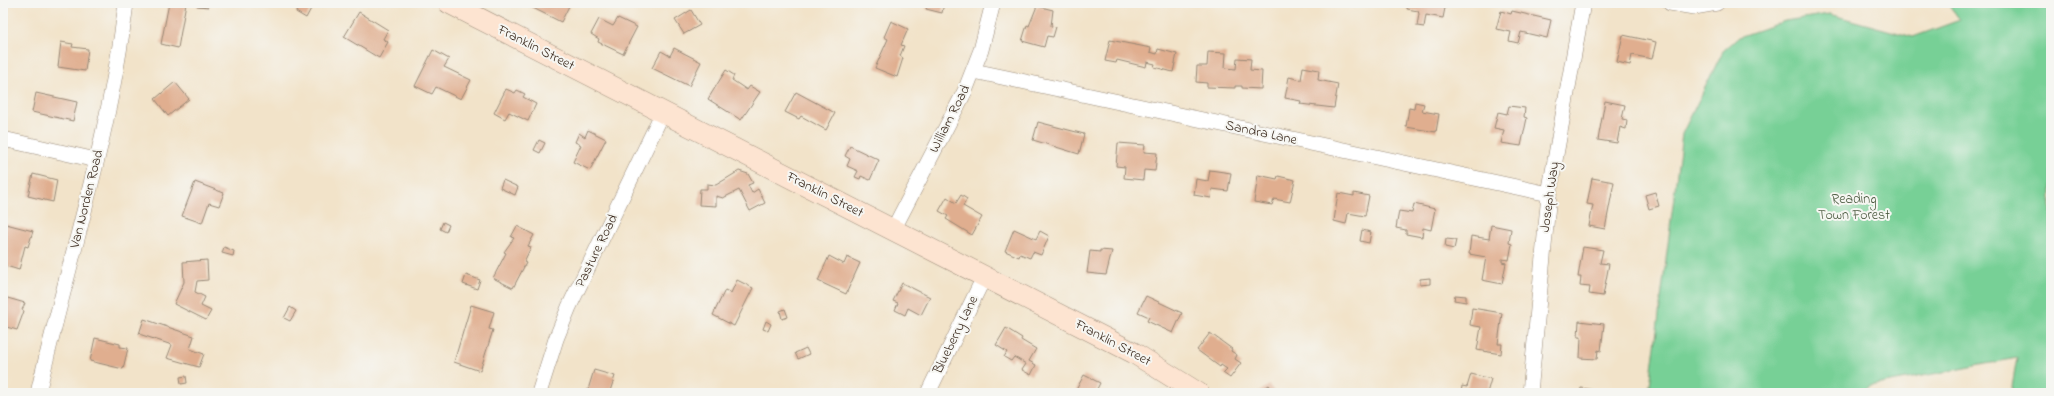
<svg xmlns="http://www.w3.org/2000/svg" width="2054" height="396" viewBox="0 0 2054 396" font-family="'Indie Flower',sans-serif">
<rect width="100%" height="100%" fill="#f6f6f2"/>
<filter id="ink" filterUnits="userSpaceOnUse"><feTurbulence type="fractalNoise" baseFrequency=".025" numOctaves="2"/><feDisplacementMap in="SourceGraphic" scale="8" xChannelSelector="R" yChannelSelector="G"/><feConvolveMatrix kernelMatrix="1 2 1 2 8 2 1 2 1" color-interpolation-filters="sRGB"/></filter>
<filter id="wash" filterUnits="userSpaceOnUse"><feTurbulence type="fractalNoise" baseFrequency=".012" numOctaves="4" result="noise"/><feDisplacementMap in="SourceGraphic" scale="16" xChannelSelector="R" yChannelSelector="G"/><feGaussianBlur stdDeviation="0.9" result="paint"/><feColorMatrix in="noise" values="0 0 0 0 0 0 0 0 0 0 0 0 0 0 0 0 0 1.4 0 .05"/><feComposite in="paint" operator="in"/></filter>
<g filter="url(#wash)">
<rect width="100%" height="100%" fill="#f2e3c9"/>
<path fill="#77d096" stroke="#597d5a" d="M 1948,3 L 2051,3 L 2051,393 L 2011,393 L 2017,358 L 1870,386 L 1860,393 L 1649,393 L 1682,134 L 1723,51 L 1739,37 L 1785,21 L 1829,14 L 1913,37 L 1960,20 Z"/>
<g id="blocks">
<path fill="#e0ae8f" d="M 169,3 L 186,3 L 178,48 L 161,44 Z
M 197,3 L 208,3 L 208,7 L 197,6 Z
M 296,3 L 314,3 L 306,18 L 296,12 L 299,5 Z
M 523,3 L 563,3 L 569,6 L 561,22 Z
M 928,3 L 944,3 L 942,13 L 926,9 Z
M 1408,3 L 1446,3 L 1443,18 L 1426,15 L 1424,27 L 1417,26 L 1419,14 L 1418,11 L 1407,9 Z
M 1037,6 L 1053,10 L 1051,26 L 1056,27 L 1053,37 L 1047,36 L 1044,47 L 1022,41 L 1027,25 L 1029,26 Z
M 691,10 L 700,25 L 684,34 L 675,20 Z
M 1501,11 L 1511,14 L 1512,11 L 1551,20 L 1547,38 L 1521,32 L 1518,43 L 1509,41 L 1511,32 L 1496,29 Z
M 359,12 L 388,30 L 383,39 L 388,42 L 379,58 L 344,37 Z
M 618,18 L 637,27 L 623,54 L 598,42 L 599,39 L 591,34 L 599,19 L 613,26 Z
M 891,21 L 908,29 L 901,45 L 904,46 L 900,56 L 903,58 L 897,77 L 875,68 L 888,39 L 884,37 Z
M 1623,35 L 1656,42 L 1652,59 L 1632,55 L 1630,65 L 1617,62 Z
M 1110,40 L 1151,48 L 1150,52 L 1157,54 L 1158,49 L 1177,54 L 1173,72 L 1154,67 L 1155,64 L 1147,62 L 1146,67 L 1117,60 L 1116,63 L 1105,61 Z
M 61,42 L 73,44 L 72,47 L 88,49 L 85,71 L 58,67 Z
M 674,48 L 701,62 L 689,86 L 652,68 L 661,51 L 670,56 Z
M 433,50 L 449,59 L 444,67 L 471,80 L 461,99 L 436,87 L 432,94 L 415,86 Z
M 1208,52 L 1226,53 L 1225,68 L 1236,69 L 1237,58 L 1251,59 L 1250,70 L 1262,71 L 1261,89 L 1242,88 L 1242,86 L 1235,86 L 1235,88 L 1207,87 L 1207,83 L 1196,82 L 1197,66 L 1207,66 Z
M 1303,67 L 1319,70 L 1318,80 L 1338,84 L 1334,108 L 1300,104 L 1301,101 L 1285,98 L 1289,77 L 1301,80 Z
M 726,70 L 734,75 L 732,80 L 747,90 L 750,86 L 760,92 L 741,120 L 708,99 Z
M 175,82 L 189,99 L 168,116 L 155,99 Z
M 506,89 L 515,93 L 517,90 L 525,94 L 523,97 L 536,104 L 528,121 L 509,112 L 505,119 L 494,113 Z
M 796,92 L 835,113 L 826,130 L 801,116 L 799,119 L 785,112 Z
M 36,93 L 77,102 L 73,121 L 32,112 Z
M 1605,101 L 1625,105 L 1622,119 L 1627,120 L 1626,129 L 1620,127 L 1617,143 L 1598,140 Z
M 1415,102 L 1424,104 L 1422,111 L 1439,114 L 1436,132 L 1406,127 L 1409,108 L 1414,109 Z
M 1509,106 L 1525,108 L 1524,117 L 1527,118 L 1521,146 L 1501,143 L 1504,130 L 1494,128 L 1498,112 L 1507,114 Z
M 1038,122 L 1084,134 L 1079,154 L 1033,140 Z
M 588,130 L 606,139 L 590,170 L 573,162 L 581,145 L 575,142 L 579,133 L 585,137 Z
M 539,140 L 545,143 L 540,153 L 534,150 Z
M 1118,143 L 1145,145 L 1144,152 L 1157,153 L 1155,171 L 1144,170 L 1143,180 L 1124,178 L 1125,167 L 1116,166 Z
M 850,146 L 879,160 L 870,180 L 861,176 L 860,179 L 855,177 L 858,171 L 847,166 L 850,159 L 845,156 Z
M 1210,170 L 1231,173 L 1228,191 L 1212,189 L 1211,198 L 1194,195 L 1196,179 L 1208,181 Z
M 739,171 L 748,174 L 753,183 L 748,185 L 752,193 L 758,189 L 765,203 L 750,211 L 739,190 L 723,198 L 716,196 L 716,206 L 699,205 L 700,189 L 707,189 L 707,184 L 716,185 Z
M 33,174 L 57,180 L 53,202 L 28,196 Z
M 1258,175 L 1277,179 L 1278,176 L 1295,180 L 1290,202 L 1274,199 L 1272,205 L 1254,202 Z
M 1592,178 L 1614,182 L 1605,229 L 1589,226 L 1593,205 L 1587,204 Z
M 503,180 L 518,187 L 515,195 L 500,188 Z
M 195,182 L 224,193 L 219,206 L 209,203 L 202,223 L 182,216 Z
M 1655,192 L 1659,206 L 1649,209 L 1645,195 Z
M 1338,193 L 1354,196 L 1354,193 L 1369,196 L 1365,216 L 1348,213 L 1346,224 L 1334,221 Z
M 961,195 L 967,199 L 963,206 L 982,217 L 972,235 L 946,219 L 948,216 L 939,211 L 947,197 L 956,203 Z
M 1414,204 L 1435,209 L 1431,230 L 1423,228 L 1422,237 L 1406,234 L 1406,230 L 1396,228 L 1399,211 L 1412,213 Z
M 443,222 L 449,225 L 446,232 L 440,229 Z
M 6,224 L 33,231 L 28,247 L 25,246 L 19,270 L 3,265 L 3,250 L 5,241 L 3,241 L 3,233 Z
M 1491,225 L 1511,229 L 1509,243 L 1512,244 L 1509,260 L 1502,259 L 1502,262 L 1506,263 L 1502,284 L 1482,280 L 1486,257 L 1469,254 L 1471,236 L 1489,239 Z
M 517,226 L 534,235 L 528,246 L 531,247 L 524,262 L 526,263 L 513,288 L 493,278 L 506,253 L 504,252 L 514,238 L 511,237 Z
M 1014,229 L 1036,239 L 1040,231 L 1049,236 L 1041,255 L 1033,252 L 1030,258 L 1020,254 L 1019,257 L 1005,251 Z
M 1362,230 L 1371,232 L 1369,243 L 1360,241 Z
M 1446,239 L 1456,240 L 1454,249 L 1445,247 Z
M 224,247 L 234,251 L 233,256 L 222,253 Z
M 1583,247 L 1603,250 L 1600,263 L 1609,264 L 1603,296 L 1589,294 L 1590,287 L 1580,286 L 1581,277 L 1578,277 Z
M 1100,250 L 1112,251 L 1106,275 L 1087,273 L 1090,251 L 1100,252 Z
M 829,256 L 844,264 L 847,257 L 860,263 L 846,294 L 818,281 Z
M 207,260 L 208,280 L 197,281 L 195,292 L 205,297 L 201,306 L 211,311 L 206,320 L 174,304 L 184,282 L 183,262 Z
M 466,275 L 480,280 L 477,289 L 463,284 Z
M 1430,278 L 1430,284 L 1420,285 L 1420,279 Z
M 737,280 L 753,288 L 734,326 L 713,315 L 725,290 L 731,293 Z
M 902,283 L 930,297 L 921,315 L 908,308 L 905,315 L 895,310 L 898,303 L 893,301 Z
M 1455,295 L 1466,296 L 1466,302 L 1454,300 Z
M 1146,296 L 1182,313 L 1173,333 L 1147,321 L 1149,317 L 1138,312 Z
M 4,297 L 25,303 L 22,310 L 24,311 L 17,330 L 3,326 Z
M 471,305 L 494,312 L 489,329 L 493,330 L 480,371 L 454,362 Z
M 290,307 L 296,311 L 290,321 L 284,318 Z
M 1472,308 L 1502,313 L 1498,344 L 1502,344 L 1501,354 L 1477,350 L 1481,327 L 1470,325 Z
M 785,309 L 788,317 L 782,319 L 780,311 Z
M 144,319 L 194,336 L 190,349 L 204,354 L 199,367 L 167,358 L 172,345 L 139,334 Z
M 766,321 L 771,324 L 768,331 L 763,329 Z
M 1579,321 L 1604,324 L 1601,351 L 1598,350 L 1597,359 L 1580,358 L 1581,337 L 1578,337 Z
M 1006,328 L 1022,338 L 1021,340 L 1036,349 L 1029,361 L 1036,365 L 1031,375 L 1022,370 L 1026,364 L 1014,357 L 1011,361 L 1004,357 L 1007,352 L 996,345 Z
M 1210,333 L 1232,349 L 1231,351 L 1237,355 L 1235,359 L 1241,363 L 1230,378 L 1223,373 L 1227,369 L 1221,365 L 1220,367 L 1197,350 Z
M 95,338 L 120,344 L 120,347 L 128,348 L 123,369 L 90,361 Z
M 806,348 L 809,354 L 798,359 L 795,353 Z
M 594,370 L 615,376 L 610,391 L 616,393 L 587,393 Z
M 1471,374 L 1491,379 L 1487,393 L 1461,393 L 1462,386 L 1467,387 Z
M 1084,375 L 1100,383 L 1095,393 L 1078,393 L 1076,390 Z
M 186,376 L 187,383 L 181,384 L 180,377 Z
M 1269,385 L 1275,393 L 1258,393 Z
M 1581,388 L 1610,392 L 1610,393 L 1580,393 Z"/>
</g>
</g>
<g filter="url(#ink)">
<use href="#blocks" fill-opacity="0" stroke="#968674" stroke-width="1"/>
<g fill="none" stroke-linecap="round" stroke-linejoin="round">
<defs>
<path id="minor" d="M 1670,3 L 1694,7 L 1717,3
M 974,71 L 1549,194
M 3,139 L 96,160
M 893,230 L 965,91 L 981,50 L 993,3
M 38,393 C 68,263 110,136 126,3
M 539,393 L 556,339 L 569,307 L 663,112
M 928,393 L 984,277
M 1530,393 L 1549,194 L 1583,3"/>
<path id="secondary" d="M 449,3 L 1134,353 L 1198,393"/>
</defs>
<use href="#minor" stroke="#968674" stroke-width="16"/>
<use href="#secondary" stroke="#968674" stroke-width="22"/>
<use href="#minor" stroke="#fff" stroke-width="15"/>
<use href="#secondary" stroke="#fde4d1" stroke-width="21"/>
</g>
</g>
<g text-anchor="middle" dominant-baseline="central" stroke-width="4" stroke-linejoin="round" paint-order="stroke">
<g font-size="14" fill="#3b2a1e" stroke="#f6f6f2">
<text transform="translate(536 48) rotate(27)">Franklin Street</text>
<text transform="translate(950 119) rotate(-63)">William Road</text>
<text transform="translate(1261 133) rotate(12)">Sandra Lane</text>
<text transform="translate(825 195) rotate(27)">Franklin Street</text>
<text transform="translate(1550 197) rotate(-82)">Joseph Way</text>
<text transform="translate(87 199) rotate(-76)">Van Norden Road</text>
<text transform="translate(597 251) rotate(-64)">Pasture Road</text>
<text transform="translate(956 335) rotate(-64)">Blueberry Lane</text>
<text transform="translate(1113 343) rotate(28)">Franklin Street</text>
</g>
<g font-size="14" fill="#4d5c42" stroke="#f6f6f2">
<text x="1854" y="199">Reading<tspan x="1854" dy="16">Town Forest</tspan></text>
</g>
</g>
<rect width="2054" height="396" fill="none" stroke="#f6f6f2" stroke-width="16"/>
</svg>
